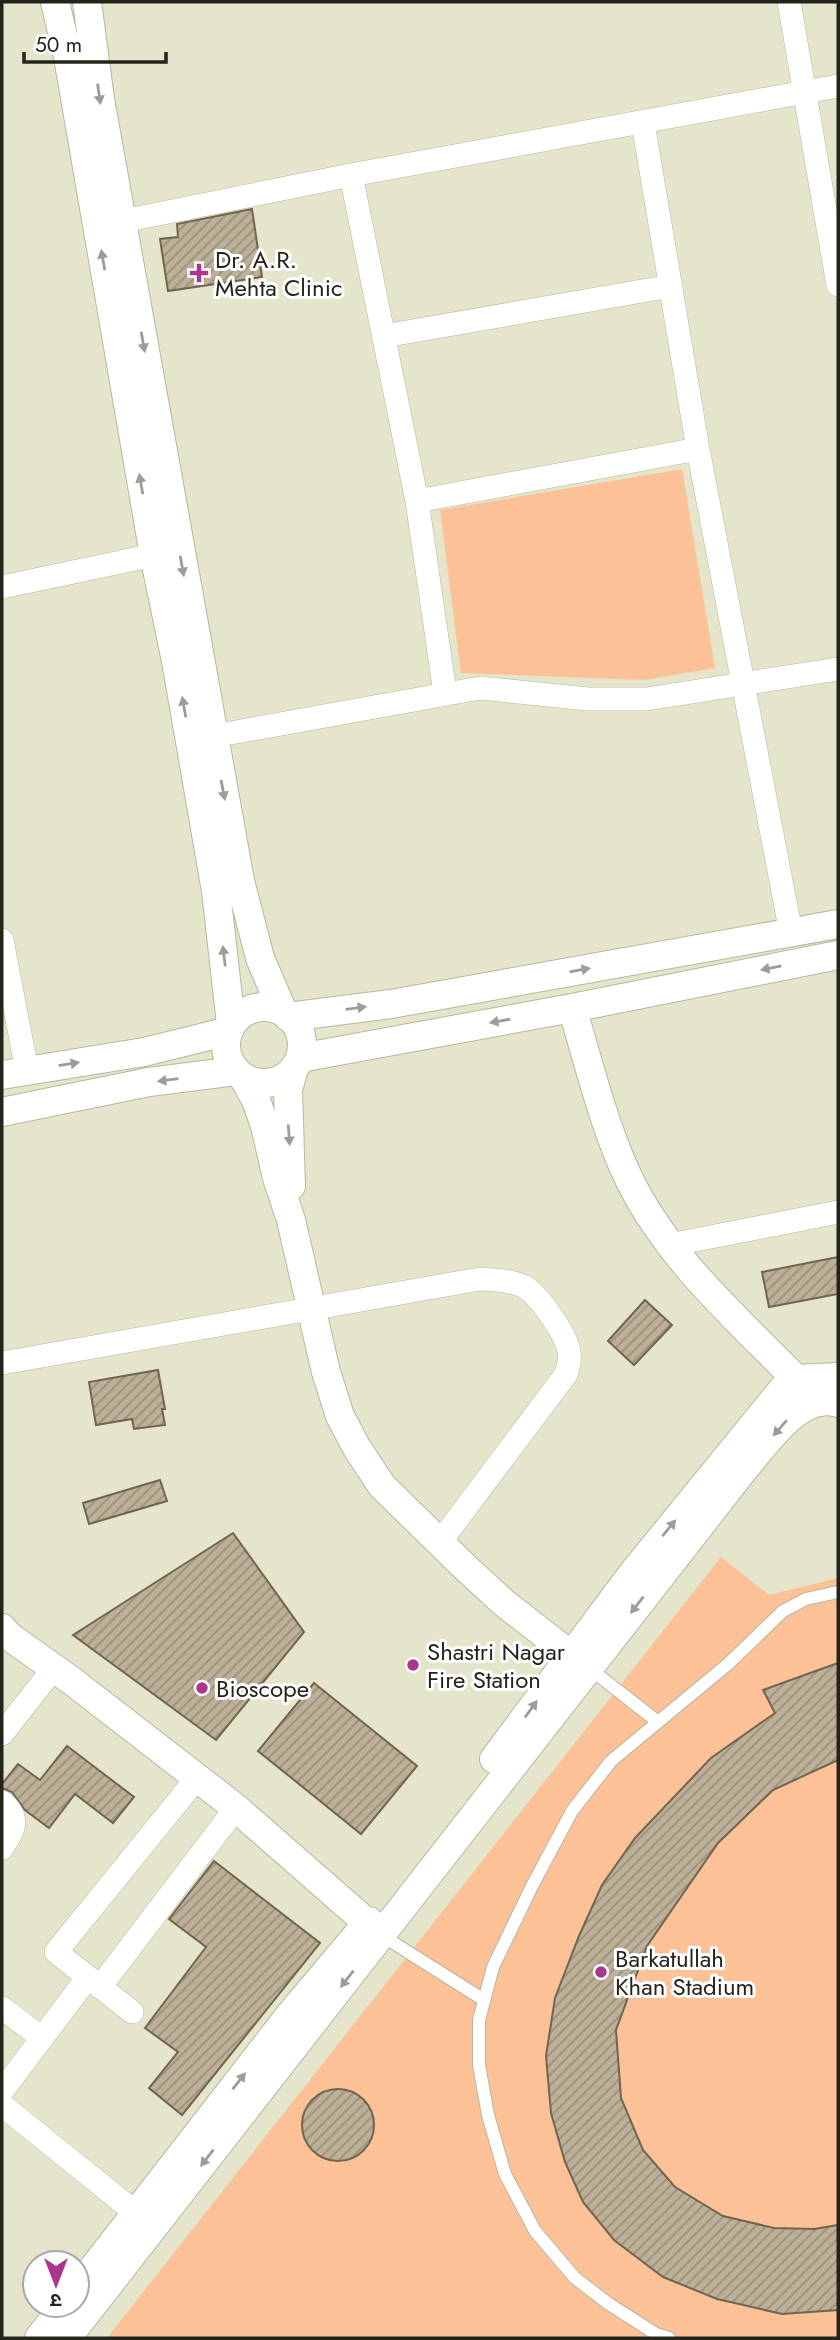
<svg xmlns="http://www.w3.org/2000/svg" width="840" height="2340" viewBox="0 0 840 2340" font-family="Jost,'Noto Sans Devanagari',sans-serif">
<defs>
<pattern id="building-hatch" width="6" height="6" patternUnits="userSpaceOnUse" patternTransform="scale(1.75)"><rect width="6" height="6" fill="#bdb099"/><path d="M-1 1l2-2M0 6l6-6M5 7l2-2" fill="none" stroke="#998f7c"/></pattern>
</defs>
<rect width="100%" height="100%" fill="#e5e5cb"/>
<path fill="#fdc198" d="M 682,469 L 715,668 L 644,680 L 461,673 L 440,510 Z
M 721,1557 L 769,1595 L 838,1578 L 838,2338 L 107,2338 Z"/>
<path fill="url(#building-hatch)" stroke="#716550" stroke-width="2" d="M 252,209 L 262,277 L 168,291 L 160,239 L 178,237 L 177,224 Z
M 838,1257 L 838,1294 L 769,1307 L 762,1272 Z
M 645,1300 L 672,1325 L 634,1365 L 608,1341 Z
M 158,1370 L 165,1409 L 162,1409 L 165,1425 L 134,1429 L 132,1419 L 96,1425 L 89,1382 Z
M 160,1480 L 167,1501 L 89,1524 L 83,1503 Z
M 233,1533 L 304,1632 L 216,1740 L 73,1635 Z
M 838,1663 L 838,1760 L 773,1790 L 718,1843 L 647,1946 L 616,2030 L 621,2098 L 643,2150 L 675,2187 L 723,2216 L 774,2228 L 814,2229 L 838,2225 L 838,2310 L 782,2314 L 717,2299 L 663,2277 L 614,2240 L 583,2202 L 565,2162 L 551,2113 L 546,2056 L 555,1998 L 579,1936 L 602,1885 L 635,1838 L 711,1758 L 775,1713 L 763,1690 Z
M 314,1683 L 417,1766 L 361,1834 L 258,1751 Z
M 67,1746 L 134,1797 L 113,1823 L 75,1794 L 49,1828 L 25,1810 L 12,1792 L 2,1788 L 2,1784 L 18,1764 L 40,1780 Z
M 214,1861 L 320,1943 L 182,2115 L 149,2088 L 178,2052 L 145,2028 L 206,1947 L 169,1919 Z
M302 2125a36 36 0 1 1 72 0a36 36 0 1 1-72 0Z"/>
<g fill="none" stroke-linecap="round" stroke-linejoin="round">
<defs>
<path id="service" d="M 589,1668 L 658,1722
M 381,1935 L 484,2000
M 669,2338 L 656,2334 L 609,2304 L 575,2278 L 535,2231 L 505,2174 L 488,2115 L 479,2065 L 479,2020 L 493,1967 L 532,1886 L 572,1811 L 611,1761 L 728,1664 L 783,1611 L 806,1599 L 838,1592"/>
<path id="minor" d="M 789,2 L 838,285
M 643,123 L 698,449 L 791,933
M 351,175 L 417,501 L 445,693
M 123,221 L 351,175 L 838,86
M 384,336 L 671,286
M 417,501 L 698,449
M 2,587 L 154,555
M 197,739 L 480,688 L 588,699 L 647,699 L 838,669
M 2,940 L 27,1071
M 670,1245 L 838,1212
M 2,1363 L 480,1279 C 495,1280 509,1280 523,1286 C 538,1293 563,1331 568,1347 C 571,1357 569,1365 566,1374 L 440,1542
M 2,1734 L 54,1668
M 2,1802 C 21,1818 14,1830 2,1848
M 100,1987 L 236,1808
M 2,2008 L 42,2038
M 132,2012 L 56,1952 L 197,1778
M 2,2091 L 88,1977
M 2,2105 L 136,2213"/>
<path id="tertiary" d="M 55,2 L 68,57 L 154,555 L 176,661 L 216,891 L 231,1024
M 87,2 L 100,99 L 240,881 L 260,958 L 283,1012
M226 1045a38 38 0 1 1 76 0a38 38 0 1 1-76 0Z
M 572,1008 C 588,1060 601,1115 623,1166 C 662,1256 741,1322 808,1391
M 288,1017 L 391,1004 L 838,924
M 300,1058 L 572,1008 L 838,955
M 2,1075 L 144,1052 L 229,1031
M 243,1077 L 256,1100 L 265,1126 L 277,1178 L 291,1220 L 326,1372 L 340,1416 L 357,1448 L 382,1486 L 467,1569 L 504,1603 L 585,1666
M 2,1112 L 149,1082 L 236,1071
M 291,1186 L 288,1090 L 294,1068
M 2,1628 L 10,1637 L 72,1681 L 236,1808 L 380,1934
M 494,1759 L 632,1574 L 786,1385 L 797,1379 L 838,1377
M 77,2289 L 289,2016 L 369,1921
M 39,2338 L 65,2305
M 67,2338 L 741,1473 C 763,1448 799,1390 838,1403"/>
</defs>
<use href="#service" stroke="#b7b79e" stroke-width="14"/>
<use href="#minor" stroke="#b7b79e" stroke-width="24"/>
<use href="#tertiary" stroke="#b7b79e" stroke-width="30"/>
<use href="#service" stroke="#fff" stroke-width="12"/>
<use href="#minor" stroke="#fff" stroke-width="23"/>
<use href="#tertiary" stroke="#fff" stroke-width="28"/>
</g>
<defs><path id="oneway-solid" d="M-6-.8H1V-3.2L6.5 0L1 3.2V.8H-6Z" transform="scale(1.75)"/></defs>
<g fill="#9c9c98">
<use href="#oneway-solid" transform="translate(99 94) rotate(82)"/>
<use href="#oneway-solid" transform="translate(103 260) rotate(-100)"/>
<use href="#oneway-solid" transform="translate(143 342) rotate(80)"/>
<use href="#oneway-solid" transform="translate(141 484) rotate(-100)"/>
<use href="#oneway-solid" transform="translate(182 566) rotate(80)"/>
<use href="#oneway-solid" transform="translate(184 707) rotate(-100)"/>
<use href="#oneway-solid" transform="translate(223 790) rotate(79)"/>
<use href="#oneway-solid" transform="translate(224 956) rotate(-97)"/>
<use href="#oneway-solid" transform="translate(771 968) rotate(169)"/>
<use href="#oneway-solid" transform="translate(580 970) rotate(-10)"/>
<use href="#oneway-solid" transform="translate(356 1008) rotate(-7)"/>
<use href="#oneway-solid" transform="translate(500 1021) rotate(170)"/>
<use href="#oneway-solid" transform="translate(69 1064) rotate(-9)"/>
<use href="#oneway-solid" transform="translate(168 1080) rotate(173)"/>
<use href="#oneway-solid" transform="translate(289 1135) rotate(86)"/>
<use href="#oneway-solid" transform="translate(780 1428) rotate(131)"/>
<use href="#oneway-solid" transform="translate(669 1528) rotate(-51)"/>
<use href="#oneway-solid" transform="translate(637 1605) rotate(128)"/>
<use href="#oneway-solid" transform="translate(531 1709) rotate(-54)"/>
<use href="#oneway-solid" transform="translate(347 1979) rotate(128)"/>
<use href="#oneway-solid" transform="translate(239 2081) rotate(-52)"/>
<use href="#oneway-solid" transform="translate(207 2158) rotate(128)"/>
</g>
<g fill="#aa3690" stroke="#fff" stroke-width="2.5">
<path d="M195.5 262.5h7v7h7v7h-7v7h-7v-7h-7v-7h7z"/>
<circle cx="413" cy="1665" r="7"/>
<circle cx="202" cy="1688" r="7"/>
<circle cx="601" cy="1972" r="7"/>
</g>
<g text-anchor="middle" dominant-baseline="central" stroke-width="6" stroke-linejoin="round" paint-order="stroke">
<g font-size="24" fill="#24241b" stroke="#fff" text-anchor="start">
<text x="215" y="259">Dr. A.R.<tspan x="215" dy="28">Mehta Clinic</tspan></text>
<text x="427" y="1651">Shastri Nagar<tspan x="427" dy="28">Fire Station</tspan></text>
<text x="216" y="1688">Bioscope</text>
<text x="615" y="1958">Barkatullah<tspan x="615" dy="28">Khan Stadium</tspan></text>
</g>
</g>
<rect width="840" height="2340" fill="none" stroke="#24241b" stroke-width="7"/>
<g transform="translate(56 2284) rotate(180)"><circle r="33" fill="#ffffff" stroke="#a7a7a4" stroke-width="2"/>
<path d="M0-5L12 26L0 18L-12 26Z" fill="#aa3690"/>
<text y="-10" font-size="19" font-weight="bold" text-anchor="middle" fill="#24241b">उ</text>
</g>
<path d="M24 52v10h142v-10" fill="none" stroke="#24241b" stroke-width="3.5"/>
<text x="35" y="52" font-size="21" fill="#24241b" stroke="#ffffff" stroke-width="5" paint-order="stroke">50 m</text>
</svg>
